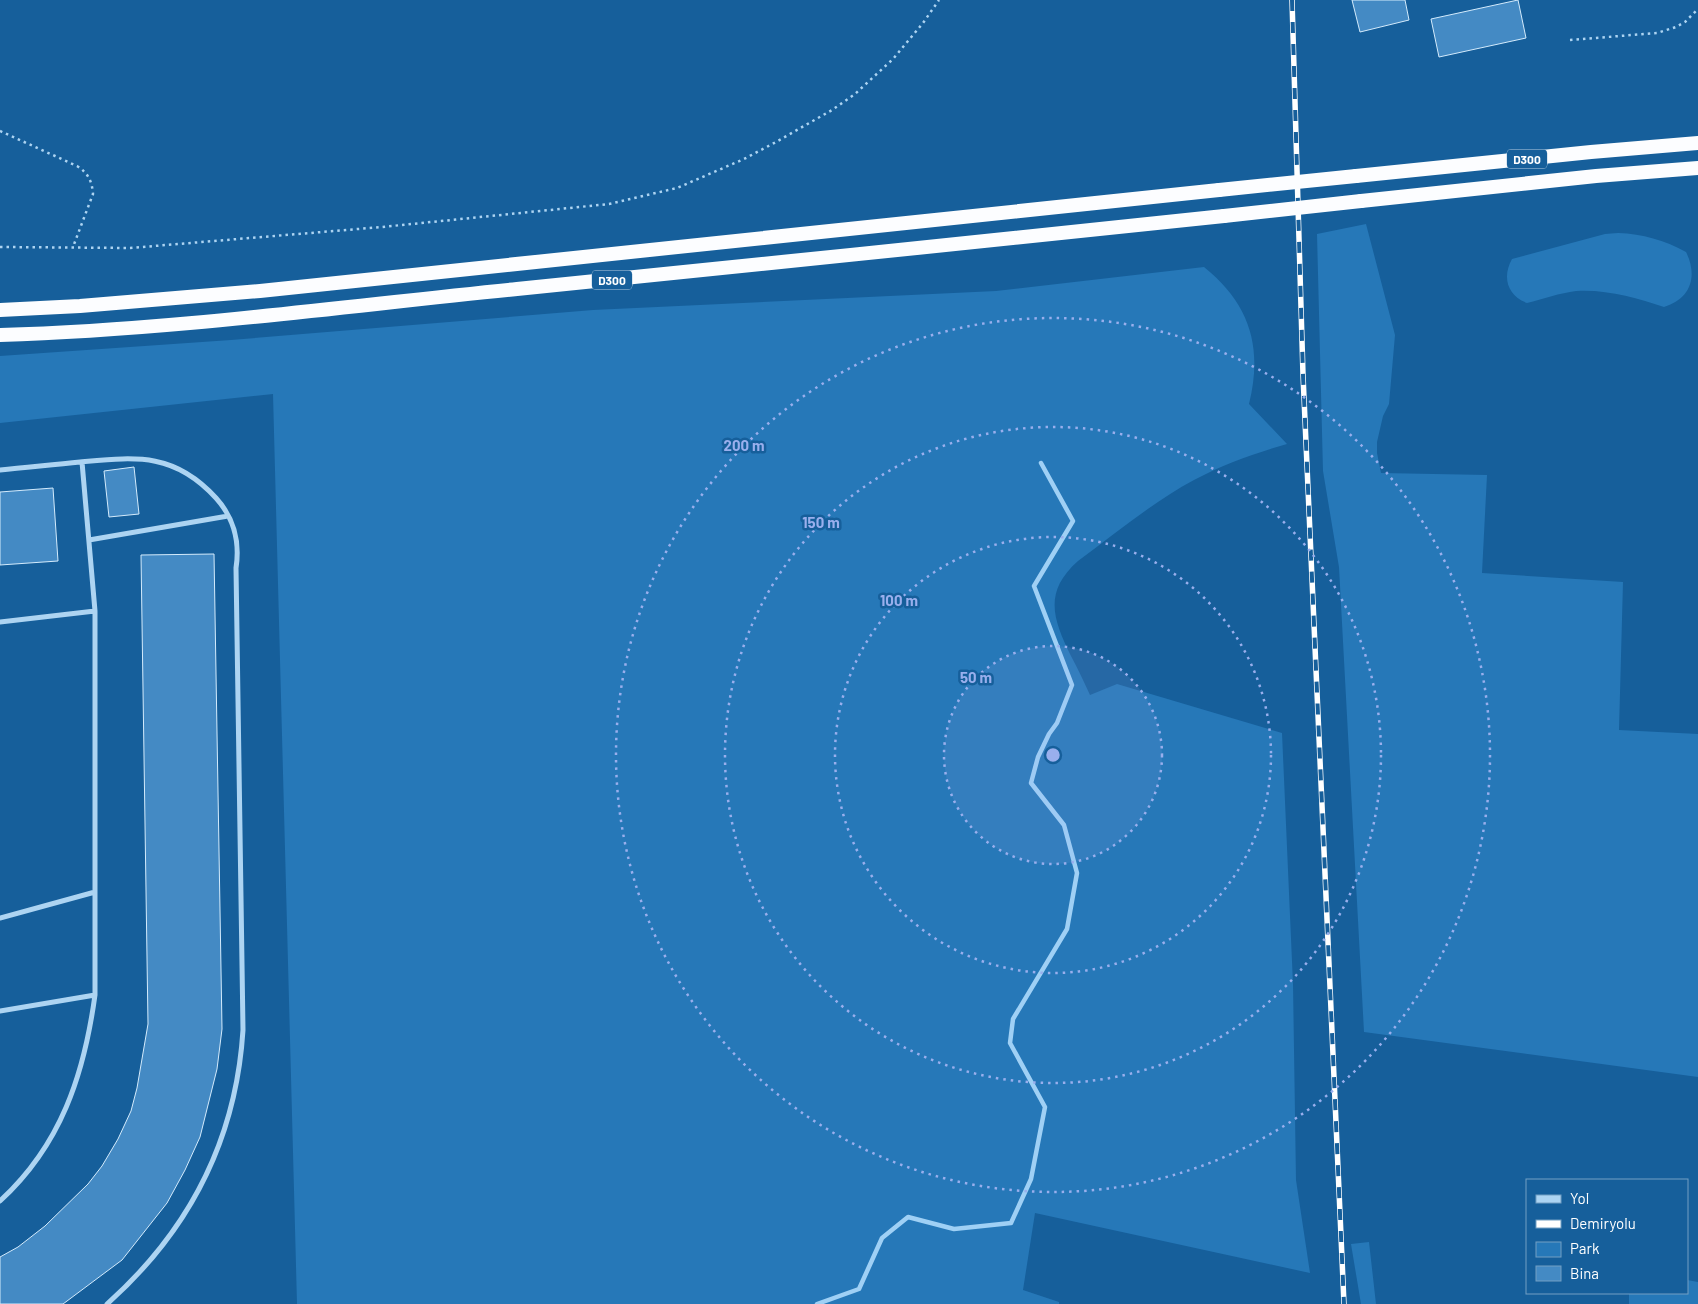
<svg xmlns="http://www.w3.org/2000/svg" width="1698" height="1304" viewBox="0 0 1698 1304" font-family="Barlow,sans-serif">
<rect width="100%" height="100%" fill="#165f9b"/>
<path fill="#2678b8" d="M 1366,224 L 1395,335 L 1389,404 L 1383,416 L 1377,442 L 1377,453 L 1381,473 L 1487,475 L 1482,573 L 1623,582 L 1619,730 L 1698,734 L 1698,1077 L 1364,1032 L 1339,567 L 1323,471 L 1317,234 Z
M 1618,233 C 1643,234 1664,240 1686,252 C 1698,276 1691,299 1664,307 C 1637,298 1606,289 1576,291 C 1560,293 1543,299 1527,303 C 1507,295 1502,277 1512,259 L 1605,234 Z
M 1204,267 C 1250,304 1263,347 1249,404 L 1287,444 C 1255,453 1224,464 1194,480 C 1153,502 1116,533 1078,561 C 1043,592 1053,619 1071,656 C 1078,669 1084,682 1090,695 L 1117,684 L 1282,733 L 1293,984 L 1296,1180 L 1310,1273 L 1035,1213 L 1023,1290 L 1059,1302 L 1059,1304 L 297,1304 L 273,394 L 0,423 L 0,356 L 231,340 L 593,310 L 996,291 Z
M 1369,1242 L 1376,1304 L 1361,1304 L 1351,1244 Z
M 1687,1280 L 1698,1282 L 1698,1304 L 1629,1304 L 1629,1293 L 1687,1293 Z"/>
<g fill="none" stroke-linecap="round" stroke-linejoin="round">
<path stroke="#9fd0f5" stroke-width="4.5" d="M 817,1304 L 859,1289 L 882,1238 L 908,1217 L 954,1229 L 1011,1223 L 1031,1179 L 1045,1107 L 1010,1043 L 1013,1019 L 1067,929 L 1077,873 L 1064,825 L 1031,783 L 1038,757 L 1049,734 L 1057,723 L 1072,685 L 1034,586 L 1073,521 L 1041,463"/>
</g>
<path fill="#448ac4" stroke="#d4ebfc" d="M 1352,0 L 1405,0 L 1409,20 L 1360,32 Z
M 1518,0 L 1526,38 L 1439,57 L 1431,19 Z
M 134,467 L 139,514 L 109,517 L 104,471 Z
M 53,488 L 58,561 L 0,565 L 0,492 Z
M 214,554 L 222,1029 L 217,1069 L 200,1137 L 185,1170 L 167,1203 L 122,1260 L 63,1304 L 0,1304 L 0,1257 L 18,1247 L 45,1226 L 88,1184 L 102,1166 L 118,1139 L 131,1111 L 137,1088 L 148,1024 L 141,555 Z"/>
<g fill="none" stroke-linecap="round" stroke-linejoin="round">
<path stroke="#add4f2" stroke-width="2.5" stroke-dasharray="2.5 4" stroke-linecap="butt" d="M 1570,40 L 1657,33 L 1676,27 L 1685,22 L 1698,9
M 0,131 L 77,166 C 88,173 92,181 93,194 L 73,247
M 0,247 L 130,248 L 382,227 L 609,204 L 677,188 L 744,159 L 776,142 L 832,110 L 855,94 L 893,59 L 923,23 L 939,0"/>
<path stroke="#add4f2" stroke-width="5" d="M 0,470 C 27,467 53,465 80,462 C 136,457 174,452 216,498 C 234,518 240,542 236,568 L 243,1030 C 236,1141 189,1231 107,1304
M 89,540 L 228,516
M 0,622 L 95,611
M 0,918 L 95,892
M 0,1011 L 95,995
M 0,1201 C 61,1145 84,1075 95,995 L 95,611 L 82,462"/>
<path stroke="#fcfdff" stroke-width="14" d="M 1356,176 L 1591,152 L 1698,143
M 1361,201 L 1596,176 L 1698,168
M 0,310 L 80,306 L 260,291 L 1219,190
M 0,335 C 173,330 345,306 517,289 C 753,265 988,241 1224,216"/>
<defs>
<path id="rail" d="M 1292,0 L 1303,375 L 1344,1304"/>
</defs>
<use href="#rail" stroke="#fff" stroke-width="5.5"/>
<use href="#rail" stroke="#165f9b" stroke-width="4" stroke-dasharray="11" stroke-linecap="butt"/>
<path stroke="#fcfdff" stroke-width="14" d="M 1219,190 L 1356,176
M 1224,216 L 1361,201"/>
</g>
<circle cx="1053" cy="755" r="109" fill="#99afed" fill-opacity=".12"/>
<g fill="none" stroke="#99afed" stroke-width="2.5" stroke-dasharray="2.5 5">
<circle cx="1053" cy="755" r="109"/>
<circle cx="1053" cy="755" r="218"/>
<circle cx="1053" cy="755" r="328"/>
<circle cx="1053" cy="755" r="437"/>
</g>
<g text-anchor="middle" dominant-baseline="central" stroke-width="5" stroke-linejoin="round" paint-order="stroke">
<g fill="#165f9b" stroke="#b9cfe1" stroke-width="1">
<rect x="1507" y="149.5" width="40" height="19" rx="4"/>
<rect x="592" y="270.5" width="40" height="19" rx="4"/>
</g>
<g font-size="12" font-weight="bold" fill="#fff">
<text x="1527" y="159">D300</text>
<text x="612" y="280">D300</text>
</g>
</g>
<circle cx="1053" cy="755" r="8" fill="#99afed" stroke="#165f9b" stroke-width="2.5"/>
<g font-size="15" text-anchor="middle" font-weight="bold" fill="#99afed" stroke="#165f9b" stroke-width="5" stroke-linejoin="round" paint-order="stroke">
<text x="744" y="451">200 m</text>
<text x="821" y="528">150 m</text>
<text x="899" y="606">100 m</text>
<text x="976" y="683">50 m</text>
</g>
<rect x="1526" y="1179" width="162" height="115" fill="#165f9b" stroke="#739fc3"/>
<rect x="1536" y="1195" width="25" height="8" fill="#add4f2" stroke="#739fc3"/>
<text x="1570" y="1204" font-size="15" fill="#ffffff">Yol</text>
<rect x="1536" y="1220" width="25" height="8" fill="#ffffff" stroke="#739fc3"/>
<text x="1570" y="1229" font-size="15" fill="#ffffff">Demiryolu</text>
<rect x="1536" y="1242" width="25" height="15" fill="#2678b8" stroke="#739fc3"/>
<text x="1570" y="1254" font-size="15" fill="#ffffff">Park</text>
<rect x="1536" y="1266" width="25" height="15" fill="#448ac4" stroke="#739fc3"/>
<text x="1570" y="1279" font-size="15" fill="#ffffff">Bina</text>
</svg>
